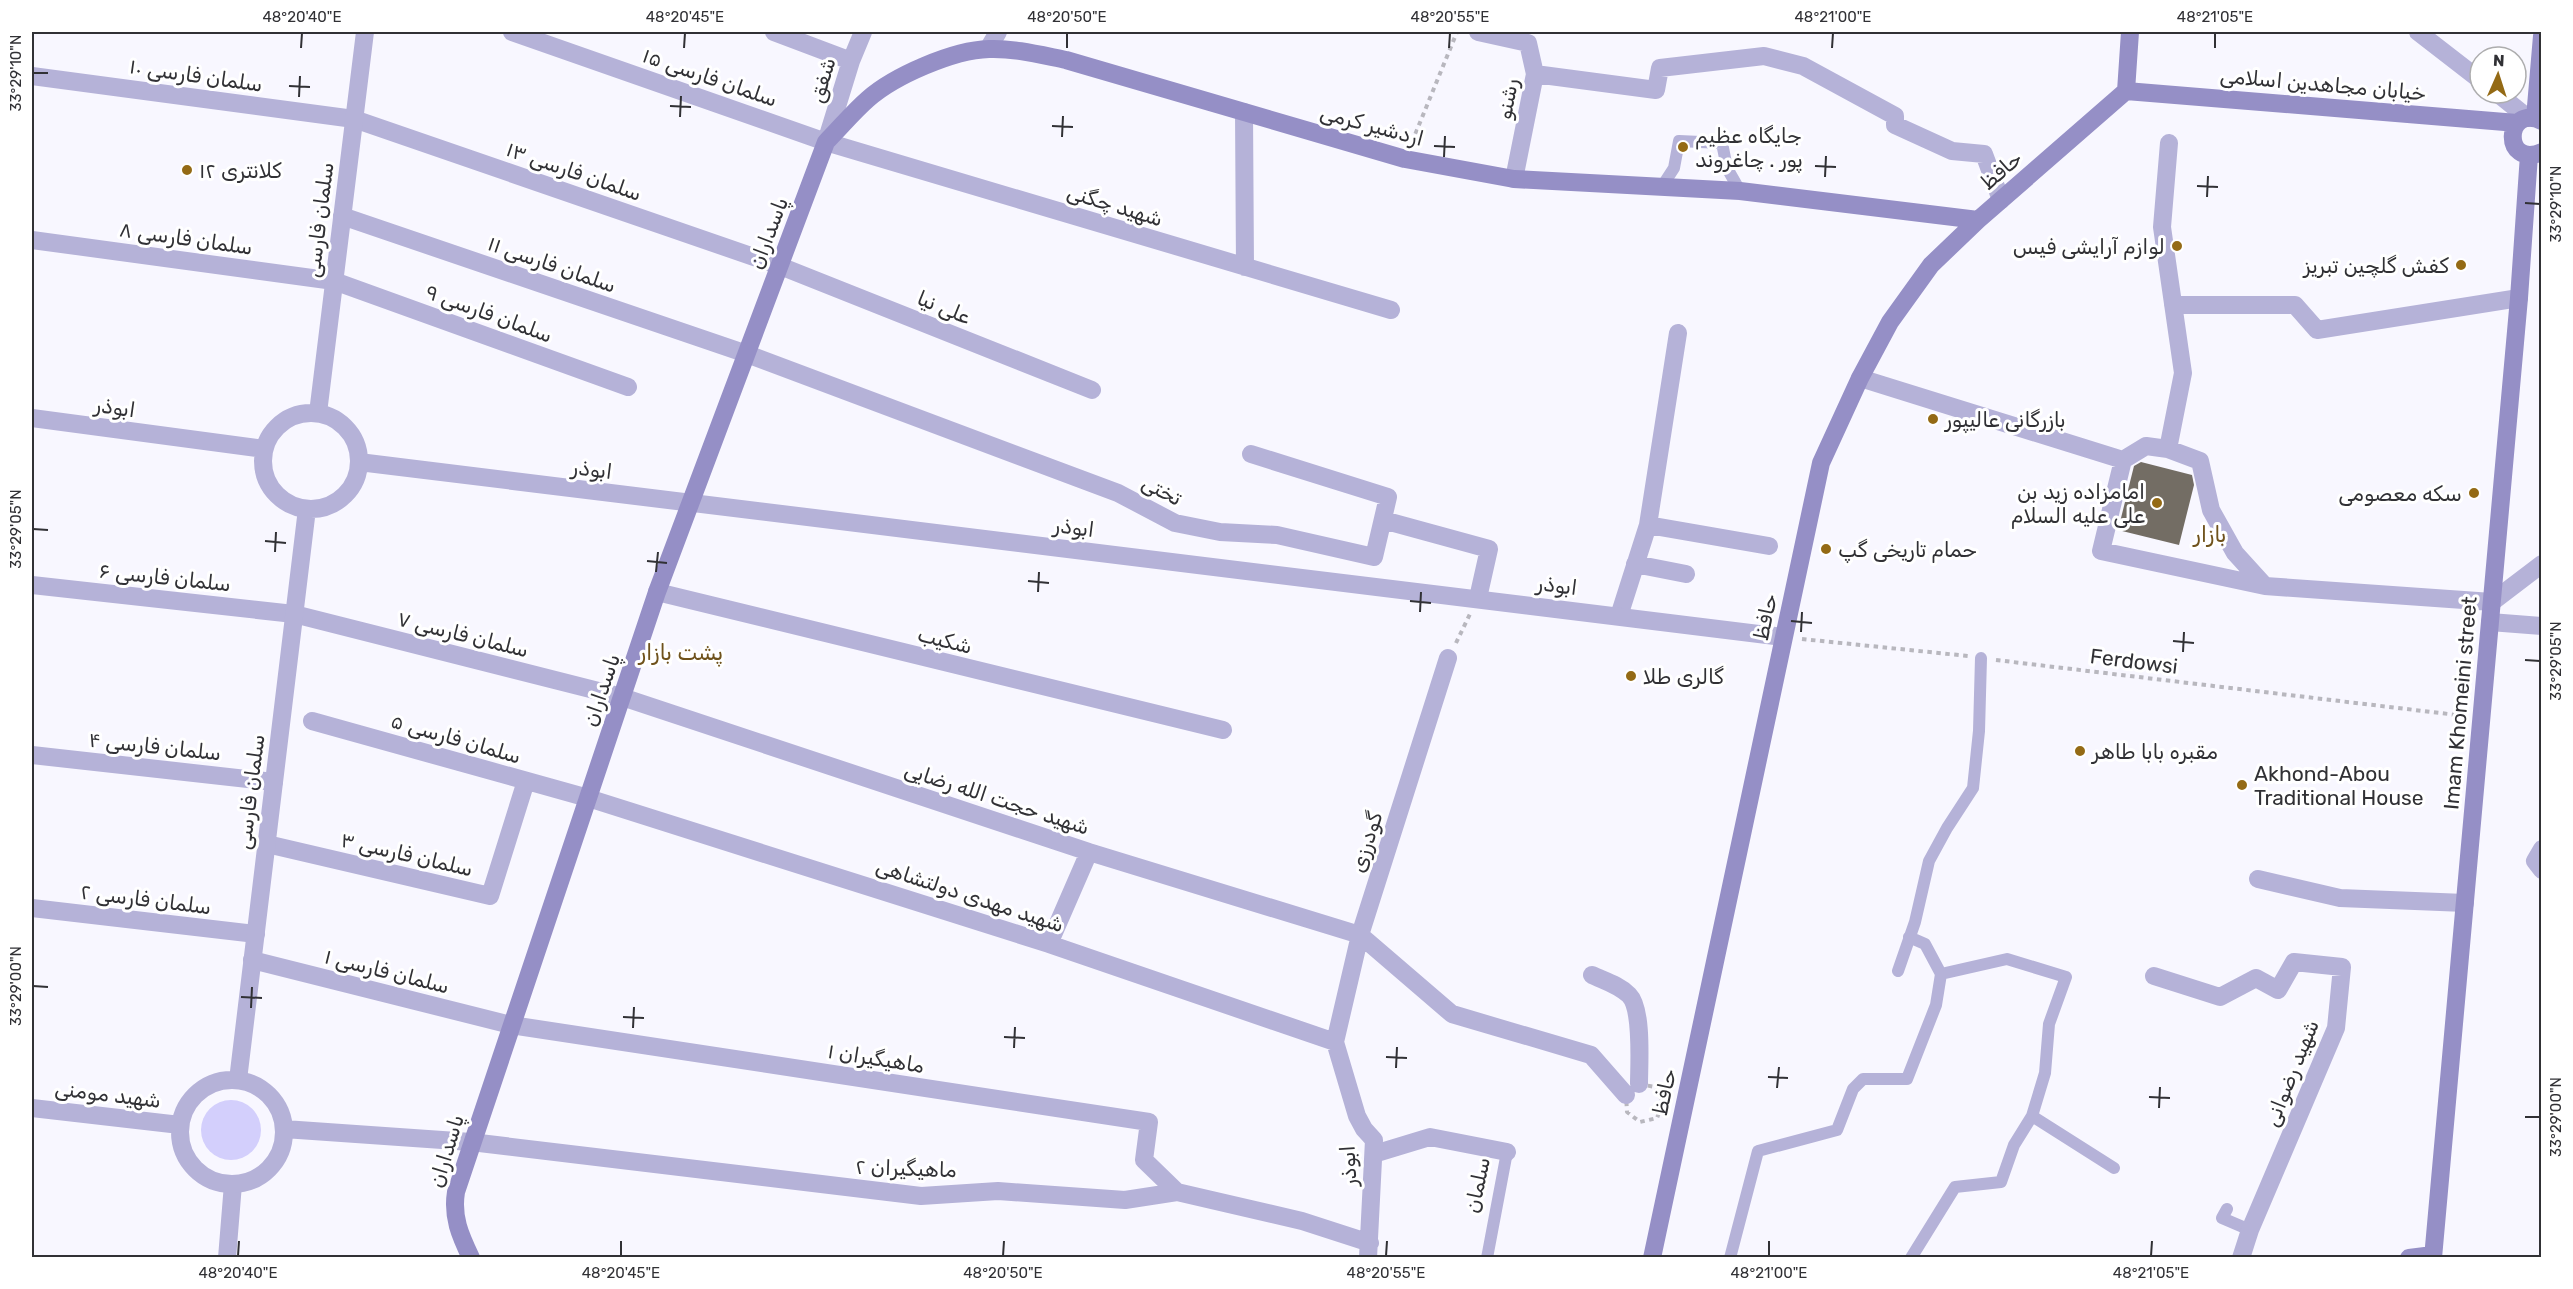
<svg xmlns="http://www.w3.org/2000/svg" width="2573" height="1289" viewBox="0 0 2573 1289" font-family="Rubik,'Noto Naskh Arabic',sans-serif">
<rect width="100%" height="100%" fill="#f8f7ff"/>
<path fill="#d3cffc" d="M201 1130a30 30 0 1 1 60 0a30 30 0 1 1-60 0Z"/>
<path fill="#736d64" d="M 2141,462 L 2192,475 L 2194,485 L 2179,545 L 2118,530 L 2134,466 Z"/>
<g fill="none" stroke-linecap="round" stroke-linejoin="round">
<path stroke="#b8b7be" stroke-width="4" stroke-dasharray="4.5 4.5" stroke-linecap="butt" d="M 1412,142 L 1457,32
M 1802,639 L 1968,656
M 1456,643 L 1470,614
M 1996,660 L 2465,716
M 1639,1084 L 1655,1087 L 1663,1102 L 1657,1118 L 1640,1122 L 1627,1112 L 1626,1095 Z"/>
<path stroke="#b5b2d8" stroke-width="12" d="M 1661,188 L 1674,168 L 1679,141 L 1722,143 L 1727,168 L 1740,191
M 1898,971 L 1915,922 L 1929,861 L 1947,828 L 1973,788 L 1979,731 L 1981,658
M 2032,1116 L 2114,1168
M 2227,1209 L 2222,1218 L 2250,1230
M 1487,1258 L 1507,1152
M 1730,1258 L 1758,1151 L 1837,1130 L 1853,1089 L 1863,1079 L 1907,1079 L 1936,1005 L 1941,974 L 1925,944 L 1909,937
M 1911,1258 L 1955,1187 L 2001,1182 L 2014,1145 L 2032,1116 L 2045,1073 L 2049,1024 L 2066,977 L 2007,959 L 1941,974"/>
<path stroke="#b5b2d8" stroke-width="18" d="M 2490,622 L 2542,626
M 2542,849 L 2535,861 L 2542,870"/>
<path stroke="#b5b2d8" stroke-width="18" d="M 512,32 L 826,142 L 1391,310
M 774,32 L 851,61
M 1478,32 L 1528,43 L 1535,74 L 1514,179
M 2418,32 L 2480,80
M 988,49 L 998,32
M 1535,74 L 1656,90 L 1660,68 L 1764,56 L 1803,66 L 1895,116 L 1895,125 L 1952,151 L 1984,154 L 2001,200
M 32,76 L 354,119 L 780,266 L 1092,390
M 2497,93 L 2528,118
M 1244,112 L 1245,267
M 826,142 L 851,61 L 863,32
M 342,216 L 747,354 L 1118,493 L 1175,523 L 1220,532 L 1277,535 L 1374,557 L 1388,497 L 1251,454
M 32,240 L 334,281 L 628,387
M 2173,305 L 2295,305 L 2317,330 L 2519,298
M 1860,378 L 2123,460 L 2101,551 L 2265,586 L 2492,602 L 2542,564
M 2168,449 L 2183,373 L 2162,227 L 2169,143
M 2123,460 L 2146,446 L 2168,449 L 2200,461 L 2211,510 L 2235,553 L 2265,586
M 1383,520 L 1489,549 L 1478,598
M 1648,525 L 1769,546
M 1635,564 L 1686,574
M 32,585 L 294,614 L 622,697 L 1089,852 L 1360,935 L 1452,1014 L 1591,1055 L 1626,1095
M 657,592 L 1223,730
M 1619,616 L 1648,525 L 1678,333
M 312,721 L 588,798 L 1049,944 L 1335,1042
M 32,755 L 274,782
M 267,844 L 490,896 L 526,781
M 2258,879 L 2340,898 L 2465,903
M 32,908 L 256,934
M 1049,944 L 1089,852
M 252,960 L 511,1025 L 1149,1122 L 1144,1160 L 1177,1192
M 1592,975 C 1605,981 1619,985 1629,995 C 1643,1009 1639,1065 1639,1084
M 2154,976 L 2220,997 L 2256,978 L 2278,990 L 2294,962 L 2342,967 L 2336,1028 L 2250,1230 L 2241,1258
M 471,1142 L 921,1196 L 998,1191 L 1125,1200 L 1177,1192 L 1302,1221 L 1370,1243
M 1374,1154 L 1430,1137 L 1507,1152
M 227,1258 L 233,1184
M 1368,1258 L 1374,1140 L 1364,1129 L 1357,1116 L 1335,1042 L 1360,935 L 1448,658"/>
<path stroke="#b5b2d8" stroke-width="18" d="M263 461a48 48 0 1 1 96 0a48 48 0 1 1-96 0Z
M 318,413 L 365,32
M 32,418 L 264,449
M 359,462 C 834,523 1309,577 1783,637
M180 1132a52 52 0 1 1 104 0a52 52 0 1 1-104 0Z
M 238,1080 L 307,509
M 32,1108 L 180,1125
M 284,1129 L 471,1142"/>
<path stroke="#958fc6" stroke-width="18" d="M 2126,91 L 2517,123
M 2126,91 L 2130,32
M 2535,118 L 2542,36
M 2542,121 C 2504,103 2502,169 2542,152
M 471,1258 C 460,1235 452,1217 456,1192 L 657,592 L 826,142 C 840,128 853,112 868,99 C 894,76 953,50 989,49 C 1014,48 1041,55 1066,60 L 1405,159 L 1514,179 L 1740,191 L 1978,220
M 1652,1258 L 1821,463 L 1860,378 L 1890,322 L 1931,265 L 1978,220 L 2126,91
M 2409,1258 L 2433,1255
M 2433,1258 L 2519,298 L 2529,155"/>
</g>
<path fill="none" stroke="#313135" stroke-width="2" d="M 301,48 L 302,33M 684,48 L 685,33M 1067,48 L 1067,33M 1449,48 L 1450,33M 1832,48 L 1833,33M 2215,48 L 2215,33M 33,73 L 48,73M 289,86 L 310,87M 299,97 L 300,76M 670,106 L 691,107M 680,117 L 681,96M 1052,126 L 1073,127M 1062,137 L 1063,116M 1434,146 L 1455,147M 1444,157 L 1445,136M 1815,166 L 1836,167M 1825,177 L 1826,156M 2197,186 L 2218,187M 2207,197 L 2208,176M 2525,203 L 2540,204M 33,529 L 48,530M 265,541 L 286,543M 275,552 L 276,532M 647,561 L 667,563M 656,572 L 658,552M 1028,581 L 1049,583M 1038,592 L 1039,572M 1410,601 L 1431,603M 1420,612 L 1421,592M 1791,621 L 1812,623M 1801,632 L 1802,612M 2173,641 L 2194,643M 2183,652 L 2184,632M 2525,660 L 2540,661M 33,986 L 48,987M 241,997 L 262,998M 251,1008 L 252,987M 623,1017 L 644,1018M 633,1028 L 634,1007M 1004,1037 L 1025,1038M 1014,1048 L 1015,1027M 1386,1057 L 1407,1058M 1396,1068 L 1397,1047M 1768,1077 L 1788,1078M 1777,1088 L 1779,1067M 2149,1097 L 2170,1098M 2159,1108 L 2160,1087M 2525,1117 L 2540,1117M 238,1256 L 239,1241M 621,1256 L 621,1241M 1003,1256 L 1004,1241M 1386,1256 L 1387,1241M 1769,1256 L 1769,1241M 2151,1256 L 2152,1241"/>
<g fill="#946a15" stroke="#fff" stroke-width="2">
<circle cx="1683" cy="147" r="6"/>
<circle cx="187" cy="170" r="6"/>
<circle cx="2177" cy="246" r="6"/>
<circle cx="2461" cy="265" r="6"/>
<circle cx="1933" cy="419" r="6"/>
<circle cx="2474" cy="493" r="6"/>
<circle cx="2157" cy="503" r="6"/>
<circle cx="1826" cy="549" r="6"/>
<circle cx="1631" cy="676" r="6"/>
<circle cx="2080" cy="751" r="6"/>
<circle cx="2242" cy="785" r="6"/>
</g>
<g text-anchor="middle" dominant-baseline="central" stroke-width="6" stroke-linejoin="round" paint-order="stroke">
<g font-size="21" fill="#313135" stroke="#fff">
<text transform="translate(196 75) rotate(8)">سلمان فارسی ۱۰</text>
<text transform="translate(710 77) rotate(19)">سلمان فارسی ۱۵</text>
<text transform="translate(822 80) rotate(-73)">شفق</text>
<text transform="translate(2323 84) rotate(5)">خیابان مجاهدین اسلامی</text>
<text transform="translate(1507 99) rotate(-79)">رشنو</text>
<text transform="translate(1372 125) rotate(15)">اردشیر کرمی</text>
<text transform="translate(2001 170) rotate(-41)">حافظ</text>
<text transform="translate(574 171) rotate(19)">سلمان فارسی ۱۳</text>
<text transform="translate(1115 205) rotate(17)">شهید چگنی</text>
<text transform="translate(319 220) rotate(-83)">سلمان فارسی</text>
<text transform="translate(768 233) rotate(-69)">پاسداران</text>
<text transform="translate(186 238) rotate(8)">سلمان فارسی ۸</text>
<text transform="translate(552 264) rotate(19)">سلمان فارسی ۱۱</text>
<text transform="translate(944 307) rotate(22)">علی نیا</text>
<text transform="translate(489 313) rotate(20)">سلمان فارسی ۹</text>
<text transform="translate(115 407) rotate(8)">ابوذر</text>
<text transform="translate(592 469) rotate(7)">ابوذر</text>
<text transform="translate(1162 490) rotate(27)">تختی</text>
<text transform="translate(1074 527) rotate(7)">ابوذر</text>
<text transform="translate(165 577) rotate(6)">سلمان فارسی ۶</text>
<text transform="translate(1557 585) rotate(7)">ابوذر</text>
<text transform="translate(1765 617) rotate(-78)">حافظ</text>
<text transform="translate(463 634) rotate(14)">سلمان فارسی ۷</text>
<text transform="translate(945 640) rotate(14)">شکیب</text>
<text transform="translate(2134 661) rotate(7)">Ferdowsi</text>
<text transform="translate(601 690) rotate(-71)">پاسداران</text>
<text transform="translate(2460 703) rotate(-85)">Imam Khomeini street</text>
<text transform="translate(456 738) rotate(16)">سلمان فارسی ۵</text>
<text transform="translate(155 746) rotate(6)">سلمان فارسی ۴</text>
<text transform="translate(250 792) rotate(-83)">سلمان فارسی</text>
<text transform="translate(997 798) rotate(18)">شهید حجت الله رضایی</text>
<text transform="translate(1366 842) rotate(-72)">گودرزی</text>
<text transform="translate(407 854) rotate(13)">سلمان فارسی ۳</text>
<text transform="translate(970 895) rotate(18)">شهید مهدی دولتشاهی</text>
<text transform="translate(146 899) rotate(7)">سلمان فارسی ۲</text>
<text transform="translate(387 971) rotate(14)">سلمان فارسی ۱</text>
<text transform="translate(876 1058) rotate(9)">ماهیگیران ۱</text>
<text transform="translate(2291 1073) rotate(-68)">شهید رضوانی</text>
<text transform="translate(1664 1092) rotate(-78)">حافظ</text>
<text transform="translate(108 1094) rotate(7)">شهید مومنی</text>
<text transform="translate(446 1151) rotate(-73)">پاسداران</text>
<text transform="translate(1348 1166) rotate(-93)">ابوذر</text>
<text transform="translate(906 1168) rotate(2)">ماهیگیران ۲</text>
<text transform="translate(1477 1185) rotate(-78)">سلمان</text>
</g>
<g font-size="21" fill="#313135" stroke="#fff" text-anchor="start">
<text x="1695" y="135">جایگاه عظیم<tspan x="1695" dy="24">پور . چاغروند</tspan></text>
<text x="199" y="170">کلانتری ۱۲</text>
<text x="2165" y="246" text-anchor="end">لوازم آرایشی فیس</text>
<text x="2449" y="265" text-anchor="end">کفش گلچین تبریز</text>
<text x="1945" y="419">بازرگانی عالیپور</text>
<text x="2145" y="491" text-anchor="end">امامزاده زید بن<tspan x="2145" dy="24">علی علیه السلام</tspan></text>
<text x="2462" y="493" text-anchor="end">سکه معصومی</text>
<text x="1838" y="549">حمام تاریخی گپ</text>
<text x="1643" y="676">گالری طلا</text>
<text x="2092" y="751">مقبره بابا طاهر</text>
<text x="2254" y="773">Akhond-Abou<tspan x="2254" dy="24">Traditional House</tspan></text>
</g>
<g font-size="22" fill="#6f521c" stroke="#fff">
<text x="2210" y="534">بازار</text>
<text x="681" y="652">پشت بازار</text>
</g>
</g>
<rect width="2573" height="1289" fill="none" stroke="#ffffff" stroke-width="66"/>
<g transform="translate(2498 75) rotate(3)"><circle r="28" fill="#ffffff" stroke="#adadae" stroke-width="1.5"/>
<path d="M0-4.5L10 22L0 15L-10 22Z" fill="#946a15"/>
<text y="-9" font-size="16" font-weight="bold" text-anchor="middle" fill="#313135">N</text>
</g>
<rect x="33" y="33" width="2507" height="1223" fill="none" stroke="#313135" stroke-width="2"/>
<g font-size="15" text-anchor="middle" fill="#313135">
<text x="302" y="22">48°20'40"E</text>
<text x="685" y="22">48°20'45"E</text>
<text x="1067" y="22">48°20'50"E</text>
<text x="1450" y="22">48°20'55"E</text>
<text x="1833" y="22">48°21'00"E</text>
<text x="2215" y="22">48°21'05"E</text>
<text transform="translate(16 73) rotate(-90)" y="5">33°29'10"N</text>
<text transform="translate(2556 204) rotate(-90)" y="5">33°29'10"N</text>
<text transform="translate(16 529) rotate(-90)" y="5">33°29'05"N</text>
<text transform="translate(2556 661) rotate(-90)" y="5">33°29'05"N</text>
<text transform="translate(16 986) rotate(-90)" y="5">33°29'00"N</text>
<text transform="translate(2556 1117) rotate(-90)" y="5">33°29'00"N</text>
<text x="238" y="1278">48°20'40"E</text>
<text x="621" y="1278">48°20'45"E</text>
<text x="1003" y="1278">48°20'50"E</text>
<text x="1386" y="1278">48°20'55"E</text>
<text x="1769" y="1278">48°21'00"E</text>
<text x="2151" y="1278">48°21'05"E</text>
</g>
</svg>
